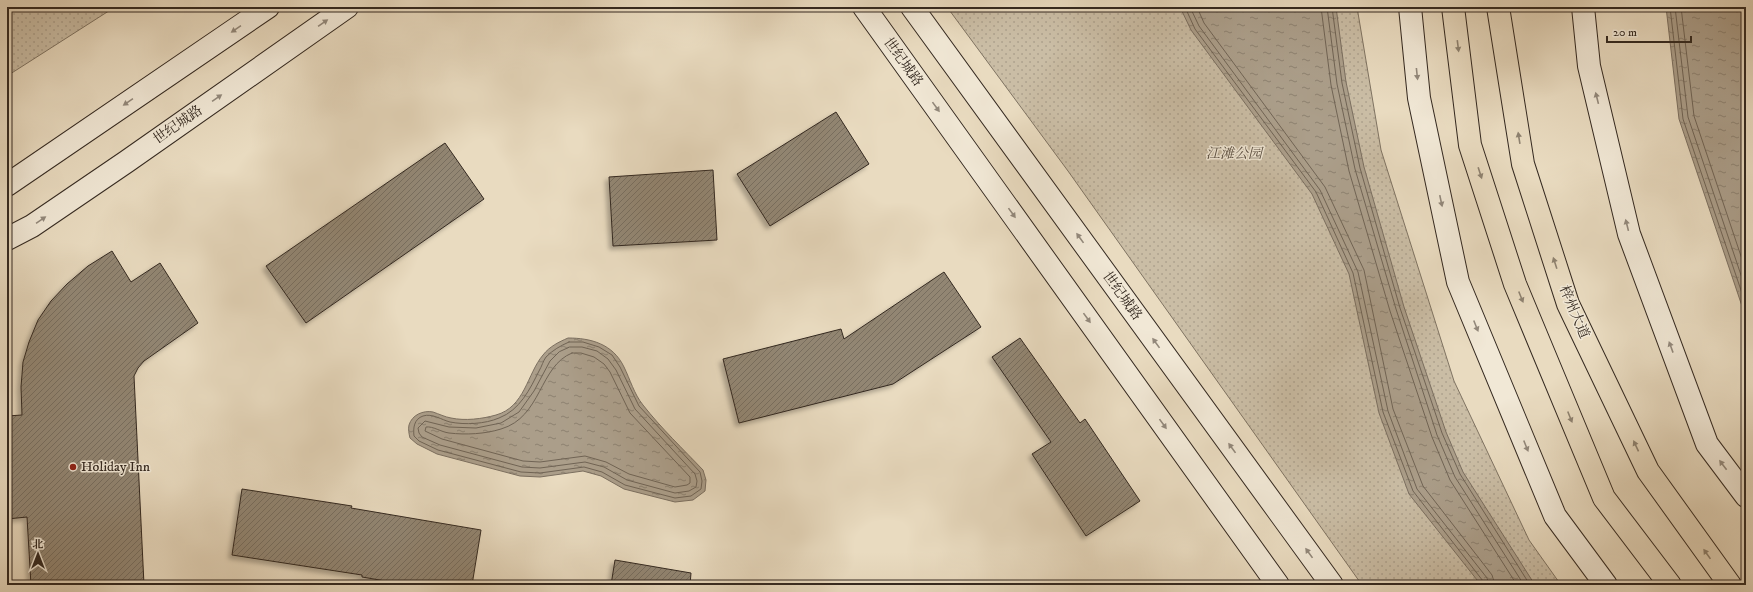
<svg xmlns="http://www.w3.org/2000/svg" width="1753" height="592" viewBox="0 0 1753 592" font-family="'IM FELL DW Pica','Noto Serif SC',serif">
<defs>
<pattern id="park-dots" width="8" height="8" patternUnits="userSpaceOnUse"><rect width="8" height="8" fill="#cabda5"/><path d="M2 2h.1M6 6h.1" fill="none" stroke="#aea28e" stroke-width="1.8" stroke-linecap="round"/></pattern>
<pattern id="water-ripples" width="26" height="14" patternUnits="userSpaceOnUse"><rect width="26" height="14" fill="#ab9e8a"/><path d="M2 4q2-2 4 0t4 0M15 11q2-2 4 0t4 0" fill="none" stroke="#8c8170"/></pattern>
<pattern id="building-hatch" width="6" height="6" patternUnits="userSpaceOnUse"><rect width="6" height="6" fill="#928673"/><path d="M-1 1l2-2M0 6l6-6M5 7l2-2" fill="none" stroke="#786e5e"/></pattern>
<filter id="shadow"><feDropShadow dx="-3.5" dy="3.5" stdDeviation="2" flood-color="#0004"/></filter>
</defs>
<rect width="100%" height="100%" fill="#e9dbc0"/>
<filter id="stains"><feTurbulence type="fractalNoise" baseFrequency=".005" numOctaves="4"/><feColorMatrix values="0 0 0 0 .2 0 0 0 0 .09 0 0 0 0 .02 0 0 0 .5 -.17"/></filter>
<radialGradient id="worn" r=".72"><stop offset=".6" stop-color="#630" stop-opacity="0"/><stop offset="1" stop-color="#630" stop-opacity=".3"/></radialGradient>
<path fill="url(#park-dots)" stroke="#7f7362" d="M 7,7 L 115,7 L 7,76 Z
M 947,7 L 1357,7 L 1381,150 L 1454,381 L 1529,540 L 1561,585 L 1362,585 L 1068,171 Z"/>
<path fill="url(#water-ripples)" stroke="#7b6f60" d="M 1180,7 L 1336,7 L 1346,82 L 1364,167 L 1404,307 L 1446,432 L 1463,472 L 1535,585 L 1481,585 L 1409,494 L 1379,413 L 1349,274 L 1312,194 L 1191,30 Z
M 1666,7 L 1746,7 L 1746,318 L 1679,119 Z
M 568,338 C 591,338 613,344 624,367 C 630,379 634,394 643,405 C 661,428 683,449 703,470 L 706,480 L 705,491 L 693,500 L 675,502 L 624,489 L 601,476 L 583,471 L 540,477 L 520,476 L 437,454 L 417,444 L 410,438 C 409,434 408,429 409,425 C 412,415 423,410 433,412 C 439,414 445,417 451,418 C 465,421 482,419 496,415 C 525,407 527,374 543,355 C 550,346 559,342 568,338 Z"/>
<g fill="none" stroke-linecap="round" stroke-linejoin="round">
<path stroke="#706455" stroke-width="1" d="M 1185,7 L 1195,29 L 1316,192 L 1353,273 L 1383,412 L 1413,491 L 1483,581 L 1484,585
M 1190,7 L 1199,26 L 1320,190 L 1358,272 L 1388,411 L 1417,489 L 1487,578 L 1489,585
M 1197,7 L 1204,23 L 1325,187 L 1364,270 L 1393,409 L 1423,486 L 1492,575 L 1495,585
M 1321,7 L 1331,85 L 1349,171 L 1390,311 L 1432,437 L 1450,480 L 1517,585
M 1327,7 L 1337,84 L 1355,169 L 1396,309 L 1437,435 L 1455,477 L 1524,585
M 1332,7 L 1342,83 L 1360,168 L 1400,308 L 1442,433 L 1460,474 L 1530,585
M 1670,7 L 1683,119 L 1746,305
M 1675,7 L 1688,117 L 1746,290
M 1681,7 L 1694,116 L 1746,271
M 569,342 L 583,342 L 599,347 L 612,355 L 620,367 L 639,406 L 700,472 L 702,481 L 701,489 L 691,496 L 675,498 L 625,485 L 602,472 L 584,467 L 540,473 L 521,472 L 438,450 L 419,441 L 414,436 C 413,428 414,419 423,416 C 432,413 442,420 450,422 C 465,425 485,424 499,418 C 520,410 530,389 539,371 C 542,366 543,361 546,357 C 553,350 560,346 569,342 Z
M 570,347 L 582,347 L 597,351 L 608,359 L 616,370 L 635,409 L 695,474 L 697,481 L 696,487 L 689,491 L 675,493 L 627,480 L 604,467 L 585,462 L 540,468 L 522,467 L 440,445 L 422,437 L 419,433 L 418,428 L 425,421 L 449,427 L 476,428 L 501,423 L 519,412 L 534,391 L 550,361 L 559,352 Z
M 572,353 L 581,353 L 594,357 L 604,364 L 610,372 L 630,413 L 690,477 L 690,483 L 687,485 L 675,487 L 629,474 L 606,462 L 585,456 L 540,462 L 523,461 L 442,439 L 425,431 L 426,427 C 433,426 441,432 449,433 C 466,435 485,434 501,429 C 542,417 539,366 572,353 Z"/>
</g>
<path fill="url(#building-hatch)" stroke="#342920" filter="url(#shadow)" d="M 836,112 L 869,164 L 770,226 L 737,174 Z
M 445,143 L 484,199 L 306,323 L 266,266 Z
M 713,170 L 717,240 L 613,246 L 609,177 Z
M 112,251 L 131,282 L 160,263 L 198,323 L 144,361 L 138,368 L 134,376 L 144,585 L 31,585 L 27,517 L 7,519 L 7,416 L 22,415 L 21,387 L 23,362 L 29,342 L 38,320 L 51,301 L 67,284 L 88,266 Z
M 944,272 L 981,327 L 893,384 L 739,423 L 723,359 L 841,329 L 844,339 Z
M 1020,338 L 1080,423 L 1085,419 L 1140,501 L 1086,536 L 1032,454 L 1051,442 L 992,357 Z
M 242,489 L 352,506 L 351,508 L 481,530 L 472,585 L 409,585 L 362,577 L 362,575 L 232,555 Z
M 615,560 L 691,573 L 690,585 L 611,585 Z"/>
<g fill="none" stroke-linecap="round" stroke-linejoin="round">
<defs>
<path id="secondary" d="M 864,7 L 1278,585
M 912,7 L 1332,585
M 1410,7 L 1419,98 L 1458,282 L 1555,516 L 1606,585
M 1583,7 L 1589,66 L 1629,234 L 1707,444 L 1746,496
M 7,185 L 268,7
M 7,239 L 32,226 L 126,162 L 347,7"/>
<path id="trunk" d="M 1453,7 L 1470,145 L 1515,284 L 1604,498 L 1670,585
M 1498,7 L 1523,164 L 1568,304 L 1648,471 L 1730,585"/>
</defs>
<use href="#secondary" stroke="#342920" stroke-width="24"/>
<use href="#trunk" stroke="#342920" stroke-width="24"/>
<use href="#secondary" stroke="#f1e8d6" stroke-width="22"/>
<use href="#trunk" stroke="#e9dbc0" stroke-width="22"/>
</g>
<defs><path id="oneway-solid" d="M-6-.8H1V-3.2L6.5 0L1 3.2V.8H-6Z"/></defs>
<g fill="#92887b">
<use href="#oneway-solid" transform="translate(323 23) rotate(-35)"/>
<use href="#oneway-solid" transform="translate(236 29) rotate(146)"/>
<use href="#oneway-solid" transform="translate(1417 74) rotate(84)"/>
<use href="#oneway-solid" transform="translate(217 98) rotate(-35)"/>
<use href="#oneway-solid" transform="translate(1597 98) rotate(-104)"/>
<use href="#oneway-solid" transform="translate(128 102) rotate(146)"/>
<use href="#oneway-solid" transform="translate(936 107) rotate(54)"/>
<use href="#oneway-solid" transform="translate(1441 201) rotate(78)"/>
<use href="#oneway-solid" transform="translate(1012 213) rotate(54)"/>
<use href="#oneway-solid" transform="translate(41 220) rotate(-34)"/>
<use href="#oneway-solid" transform="translate(1627 225) rotate(-104)"/>
<use href="#oneway-solid" transform="translate(1080 238) rotate(-126)"/>
<use href="#oneway-solid" transform="translate(1087 318) rotate(54)"/>
<use href="#oneway-solid" transform="translate(1476 326) rotate(68)"/>
<use href="#oneway-solid" transform="translate(1156 343) rotate(-126)"/>
<use href="#oneway-solid" transform="translate(1671 347) rotate(-110)"/>
<use href="#oneway-solid" transform="translate(1163 424) rotate(54)"/>
<use href="#oneway-solid" transform="translate(1526 446) rotate(68)"/>
<use href="#oneway-solid" transform="translate(1232 448) rotate(-126)"/>
<use href="#oneway-solid" transform="translate(1723 465) rotate(-127)"/>
<use href="#oneway-solid" transform="translate(1309 553) rotate(-126)"/>
</g>
<g fill="#8e8270">
<use href="#oneway-solid" transform="translate(1458 46) rotate(83)"/>
<use href="#oneway-solid" transform="translate(1519 138) rotate(-99)"/>
<use href="#oneway-solid" transform="translate(1480 173) rotate(72)"/>
<use href="#oneway-solid" transform="translate(1555 263) rotate(-108)"/>
<use href="#oneway-solid" transform="translate(1521 297) rotate(68)"/>
<use href="#oneway-solid" transform="translate(1570 417) rotate(68)"/>
<use href="#oneway-solid" transform="translate(1636 446) rotate(-115)"/>
<use href="#oneway-solid" transform="translate(1707 554) rotate(-125)"/>
</g>
<circle fill="#8f2418" stroke="#f1e8d6" stroke-width="1.5" cx="73" cy="467" r="4"/>
<g text-anchor="middle" dominant-baseline="central" stroke-width="3" stroke-linejoin="round" paint-order="stroke">
<g font-size="14" fill="#342920" stroke="#f1e8d6">
<text transform="translate(903 62) rotate(54)">世纪城路</text>
<text transform="translate(178 125) rotate(-35)">世纪城路</text>
<text transform="translate(1122 296) rotate(54)">世纪城路</text>
<text transform="translate(1574 312) rotate(67)">梓州大道</text>
</g>
<g font-size="14" font-style="italic" fill="#5a4e41" stroke="#f1e8d6">
<text x="1234" y="154">江滩公园</text>
</g>
<g font-size="14" fill="#342920" stroke="#f1e8d6" text-anchor="start">
<text x="81" y="467">Holiday Inn</text>
</g>
</g>
<rect width="1753" height="592" fill="none" stroke="#e9dbc0" stroke-width="24"/>
<rect x="8" y="8" width="1737" height="576" fill="none" stroke="#342920" stroke-width="2"/>
<rect x="12" y="12" width="1729" height="568" fill="none" stroke="#342920"/>
<g transform="translate(38 554)" stroke="#f1e8d6" stroke-width="3" paint-order="stroke">
<path d="M0-3L7 15L0 10L-7 15Z" fill="#342920"/>
<text y="-6" font-size="11" font-weight="bold" text-anchor="middle" fill="#342920">北</text>
</g>
<path d="M1607 36v6h84v-6" fill="none" stroke="#342920" stroke-width="2"/>
<text x="1613" y="36" font-size="12" fill="#342920" stroke="#f1e8d6" stroke-width="3" paint-order="stroke">20 m</text>
<rect width="100%" height="100%" filter="url(#stains)"/>
<rect width="100%" height="100%" fill="url(#worn)"/>
</svg>
